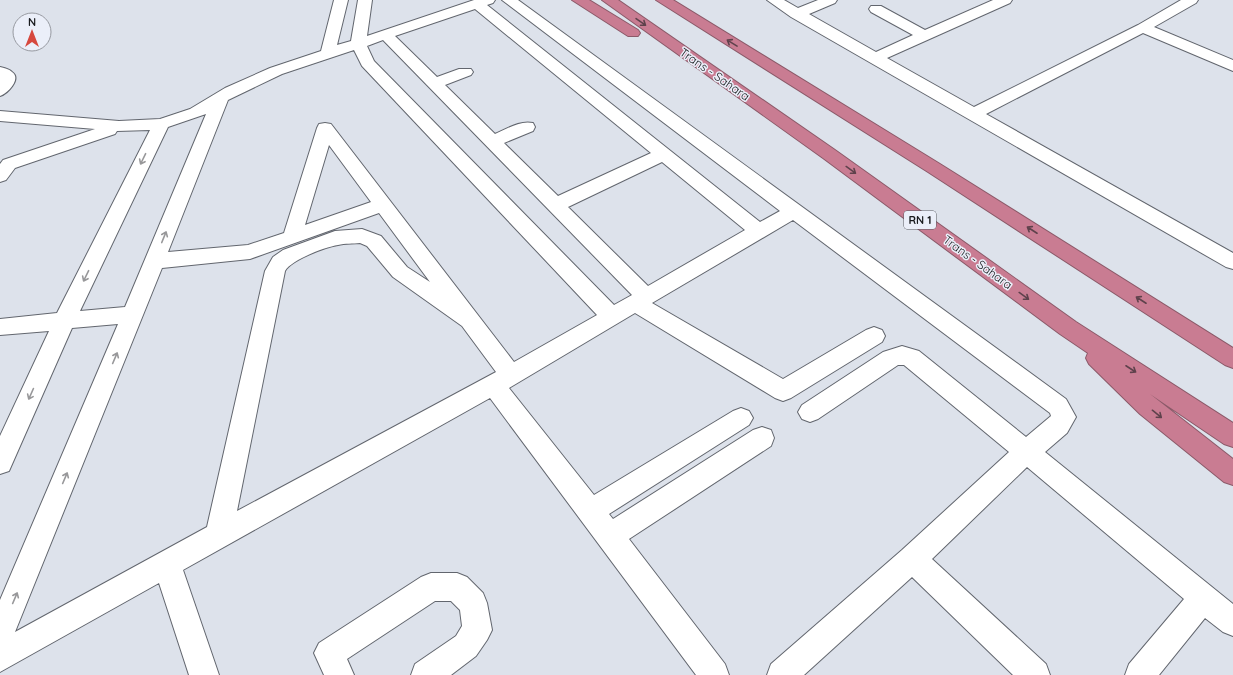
<svg xmlns="http://www.w3.org/2000/svg" width="1233" height="675" viewBox="0 0 1233 675" font-family="Quicksand,sans-serif">
<rect width="100%" height="100%" fill="#dde2eb"/>
<g fill="none" stroke-linecap="round" stroke-linejoin="round">
<defs>
<path id="minor" d="M 334,0 L 348,0 L 337,45 L 351,41 L 358,0 L 372,0 L 367,36 L 474,0 L 495,0 L 493,3 L 487,5 L 760,222 L 780,211 L 502,0 L 518,0 L 1066,399 L 1076,417 L 1067,433 L 1045,452 L 1233,604 L 1233,636 L 1223,632 L 1205,618 L 1159,675 L 1125,675 L 1129,664 L 1184,599 L 1027,467 L 932,559 L 1046,664 L 1050,675 L 1013,675 L 912,577 L 804,675 L 767,675 L 771,664 L 902,550 L 1009,452 L 904,365 L 898,365 L 818,419 L 810,422 L 802,419 L 798,412 L 802,405 L 883,352 L 902,346 L 919,351 L 1026,437 L 1051,416 L 1050,413 L 793,220 L 652,303 L 783,379 L 866,330 L 874,327 L 882,330 L 885,336 L 882,342 L 791,398 L 783,401 L 775,398 L 635,313 L 509,388 L 594,495 L 733,411 L 741,408 L 749,411 L 753,418 L 749,425 L 609,514 L 613,519 L 753,430 L 762,427 L 771,430 L 774,438 L 771,446 L 629,539 L 725,664 L 729,675 L 696,675 L 490,398 L 183,570 L 219,675 L 189,675 L 159,583 L 0,672 L 0,600 L 118,324 L 72,328 L 9,471 L 0,474 L 0,436 L 49,331 L 0,335 L 0,319 L 57,313 L 150,130 L 117,131 L 115,134 L 15,168 L 6,180 L 0,182 L 0,164 L 3,160 L 95,129 L 0,121 L 0,111 L 119,121 L 160,119 L 190,109 L 225,88 L 270,68 L 321,51 ZM 475,9 L 651,153 L 558,196 L 504,143 L 533,131 L 535,127 L 533,123 C 520,120 507,129 495,134 L 445,85 L 471,75 L 473,72 L 471,69 L 459,69 L 437,77 L 395,36 ZM 383,40 L 632,295 L 614,305 L 374,61 L 367,46 ZM 354,50 L 362,66 L 597,315 L 514,362 L 331,124 L 325,123 L 319,124 L 317,128 L 284,233 L 248,245 L 168,252 L 228,100 L 282,74 ZM 206,114 L 125,307 L 80,311 L 168,127 ZM 329,145 L 371,202 L 305,225 ZM 662,162 L 745,230 L 648,286 L 568,207 ZM 379,213 L 430,282 L 407,267 L 381,236 L 362,229 L 335,231 L 283,250 L 273,257 L 265,271 L 207,527 L 15,632 L 162,268 L 250,259 ZM 360,243 L 367,246 L 393,277 L 462,326 L 496,372 L 237,511 L 285,271 C 291,260 325,247 338,245 C 345,243 353,244 360,243 Z
M 767,0 L 784,0 L 798,8 L 818,0 L 837,0 L 835,3 L 809,14 L 876,52 L 913,35 L 871,12 L 869,9 L 871,6 L 881,6 L 925,30 L 993,0 L 1012,0 L 1010,3 L 887,58 L 974,107 L 1138,25 L 1181,0 L 1198,0 L 1196,3 L 1154,27 L 1233,60 L 1233,71 L 1143,33 L 986,114 L 1233,253 L 1233,269 L 1226,267 L 791,17 Z
M 0,67 C 4,68 9,69 12,72 C 22,79 7,94 0,96 Z
M 431,573 L 457,573 L 467,577 L 483,593 L 487,603 L 492,630 L 487,640 L 476,656 L 451,675 L 411,675 L 415,664 L 456,636 L 462,626 L 460,610 L 451,601 L 435,601 L 347,659 L 354,675 L 324,675 L 314,653 L 319,643 L 421,577 Z"/>
<path id="highway" d="M 572,0 L 589,0 L 638,30 L 640,33 L 638,36 L 628,36 Z
M 602,0 L 618,0 L 835,150 L 1076,322 L 1233,423 L 1233,447 L 1224,444 L 1150,394 L 1233,459 L 1233,485 L 1224,482 L 1140,414 L 1089,364 L 1086,358 L 1088,353 L 1060,334 L 823,158 Z
M 656,0 L 673,0 L 940,164 L 1233,348 L 1233,368 L 1225,365 L 928,172 Z"/>
</defs>
<use href="#minor" stroke="#62666e" stroke-width="2"/>
<use href="#highway" stroke="#8b5a69" stroke-width="2"/>
<use href="#minor" fill="#fff" fill-rule="evenodd"/>
<use href="#highway" fill="#c97c92" fill-rule="evenodd"/>
</g>
<defs><path id="oneway-shaft" d="M-6 0H5M1.5-3L5.5 0L1.5 3" fill="none" stroke-width="1.6" stroke-linecap="round" stroke-linejoin="round"/></defs>
<g stroke="#5f424c">
<use href="#oneway-shaft" transform="translate(641 22) rotate(35)"/>
<use href="#oneway-shaft" transform="translate(732 43) rotate(-148)"/>
<use href="#oneway-shaft" transform="translate(851 170) rotate(36)"/>
<use href="#oneway-shaft" transform="translate(1032 230) rotate(-147)"/>
<use href="#oneway-shaft" transform="translate(1024 296) rotate(36)"/>
<use href="#oneway-shaft" transform="translate(1141 300) rotate(-147)"/>
<use href="#oneway-shaft" transform="translate(1131 369) rotate(33)"/>
<use href="#oneway-shaft" transform="translate(1157 414) rotate(39)"/>
</g>
<g stroke="#98989a">
<use href="#oneway-shaft" transform="translate(143 159) rotate(116)"/>
<use href="#oneway-shaft" transform="translate(164 237) rotate(-68)"/>
<use href="#oneway-shaft" transform="translate(86 276) rotate(116)"/>
<use href="#oneway-shaft" transform="translate(115 358) rotate(-67)"/>
<use href="#oneway-shaft" transform="translate(31 394) rotate(114)"/>
<use href="#oneway-shaft" transform="translate(65 478) rotate(-67)"/>
<use href="#oneway-shaft" transform="translate(15 598) rotate(-67)"/>
</g>
<g text-anchor="middle" dominant-baseline="central" stroke-width="3" stroke-linejoin="round" paint-order="stroke">
<rect fill="#ebeff9" stroke="#585b60" stroke-width="1" x="904" y="211" width="32" height="18" rx="3"/>
<g font-size="11" font-weight="bold" fill="#191b1e">
<text x="920" y="220">RN 1</text>
</g>
<g font-size="12" fill="#191b1e" stroke="#ebeff9">
<text transform="translate(715 74) rotate(35)">Trans - Sahara</text>
<text transform="translate(978 262) rotate(36)">Trans - Sahara</text>
</g>
</g>
<g transform="translate(32 32)"><circle r="19" fill="#ebeff9" stroke="#979aa1"/>
<path d="M0-3L7 15L0 10L-7 15Z" fill="#d6483e"/>
<text y="-6" font-size="11" font-weight="bold" text-anchor="middle" fill="#191b1e">N</text>
</g>
</svg>
